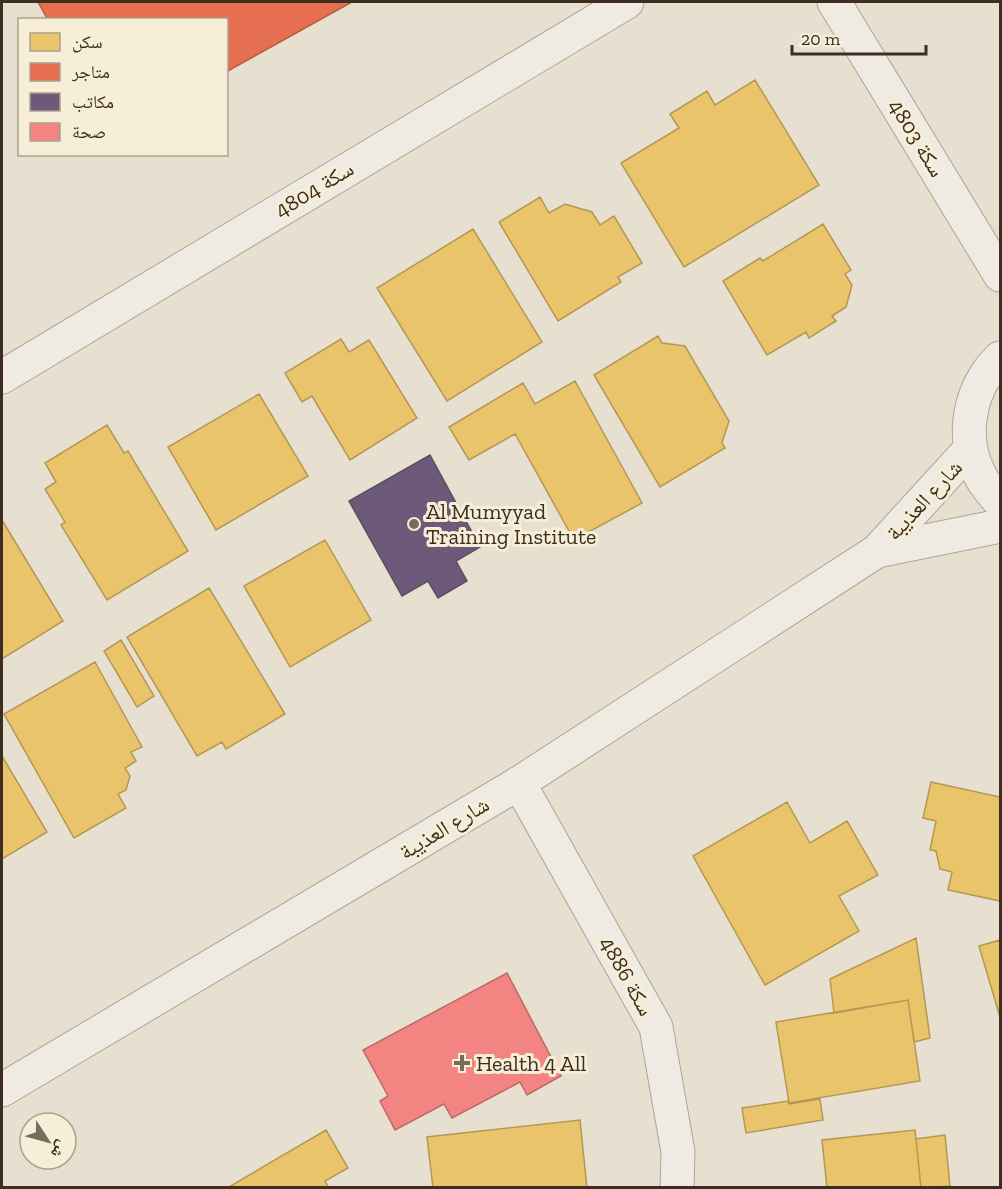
<svg xmlns="http://www.w3.org/2000/svg" width="1002" height="1189" viewBox="0 0 1002 1189" font-family="'Zilla Slab','Noto Naskh Arabic',serif">
<rect width="100%" height="100%" fill="#e7e0d1"/>
<path fill="#e9c46a" stroke="#b59754" stroke-width="1.5" d="M 755,80 L 819,185 L 684,267 L 621,163 L 679,128 L 670,114 L 707,91 L 715,105 Z
M 540,197 L 549,213 L 565,204 L 592,212 L 600,225 L 614,216 L 642,263 L 618,277 L 621,282 L 558,321 L 499,222 Z
M 823,224 L 851,270 L 845,274 L 852,285 L 846,307 L 832,316 L 836,321 L 809,338 L 806,332 L 767,355 L 723,281 L 760,258 L 763,261 Z
M 473,229 L 542,342 L 447,401 L 377,288 Z
M 658,336 L 662,343 L 685,346 L 729,421 L 722,443 L 725,448 L 660,487 L 594,375 Z
M 341,339 L 349,352 L 369,340 L 417,418 L 350,460 L 312,396 L 302,402 L 285,373 Z
M 575,381 L 642,503 L 574,540 L 515,434 L 469,460 L 449,427 L 523,383 L 535,404 Z
M 259,394 L 308,476 L 216,530 L 168,447 Z
M 107,425 L 124,453 L 128,451 L 188,551 L 107,600 L 61,525 L 65,522 L 45,489 L 56,482 L 45,463 Z
M 2,520 L 63,621 L 2,659 Z
M 325,540 L 371,620 L 290,667 L 244,586 Z
M 209,588 L 285,714 L 226,749 L 222,742 L 197,756 L 127,637 Z
M 121,640 L 154,696 L 137,707 L 104,651 Z
M 95,662 L 142,747 L 131,752 L 136,761 L 125,768 L 130,776 L 126,790 L 118,794 L 126,808 L 74,838 L 4,714 Z
M 2,756 L 47,832 L 2,859 Z
M 931,782 L 1000,797 L 1000,901 L 948,890 L 952,872 L 940,869 L 936,851 L 930,850 L 936,821 L 923,818 Z
M 787,802 L 810,843 L 847,821 L 878,875 L 839,896 L 859,931 L 765,985 L 693,856 Z
M 916,938 L 930,1038 L 914,1042 L 908,1000 L 834,1013 L 830,979 Z
M 1000,940 L 1000,1017 L 979,946 Z
M 908,1000 L 920,1081 L 789,1103 L 776,1022 Z
M 820,1099 L 823,1120 L 746,1133 L 742,1108 L 788,1101 L 789,1104 Z
M 580,1120 L 587,1188 L 433,1188 L 427,1137 Z
M 326,1130 L 348,1168 L 325,1181 L 329,1188 L 227,1188 Z
M 915,1130 L 921,1188 L 827,1188 L 822,1140 Z
M 945,1135 L 950,1186 L 921,1188 L 916,1139 Z"/>
<path fill="#e76f51" stroke="#b45c42" stroke-width="1.5" d="M 38,2 L 352,2 L 226,72 L 226,20 L 48,20 Z"/>
<path fill="#6d597a" stroke="#5f4c5f" stroke-width="1.5" d="M 430,455 L 480,547 L 456,561 L 467,581 L 438,598 L 428,581 L 402,596 L 349,501 Z"/>
<path fill="#f28482" stroke="#bc6a65" stroke-width="1.5" d="M 507,973 L 561,1076 L 527,1095 L 520,1082 L 452,1118 L 444,1104 L 395,1130 L 380,1101 L 388,1096 L 363,1050 Z"/>
<g fill="none" stroke-linecap="round" stroke-linejoin="round">
<defs>
<path id="minor" d="M 2,377 L 627,2
M 519,783 L 656,1027 L 678,1152 L 677,1188"/>
<path id="tertiary" d="M 834,2 L 1000,275
M 1000,358 C 996,362 991,367 988,372 C 968,400 963,440 978,471 C 983,483 992,493 1000,502
M 877,551 L 1000,526
M 2,1090 L 519,783 L 877,551 L 971,448"/>
</defs>
<use href="#minor" stroke="#ada599" stroke-width="35"/>
<use href="#tertiary" stroke="#ada599" stroke-width="35"/>
<use href="#minor" stroke="#efebe3" stroke-width="33"/>
<use href="#tertiary" stroke="#efebe3" stroke-width="33"/>
</g>
<g fill="#786c5e" stroke="#f7eed8" stroke-width="2">
<circle cx="414" cy="524" r="6"/>
<path d="M459 1054h6v6h6v6h-6v6h-6v-6h-6v-6h6z"/>
</g>
<g text-anchor="middle" dominant-baseline="central" stroke-width="6" stroke-linejoin="round" paint-order="stroke">
<g font-size="22" fill="#3d2e20" stroke="#f7eed8">
<text transform="translate(917 138) rotate(59)">سكة 4803</text>
<text transform="translate(314 189) rotate(-31)">سكة 4804</text>
<text transform="translate(924 500) rotate(-47)">شارع العذيبة</text>
<text transform="translate(444 828) rotate(-31)">شارع العذيبة</text>
<text transform="translate(627 976) rotate(61)">سكة 4886</text>
</g>
<g font-size="22" fill="#3d2e20" stroke="#f7eed8" text-anchor="start">
<text x="426" y="511">Al Mumyyad<tspan x="426" dy="25">Training Institute</tspan></text>
<text x="476" y="1063">Health 4 All</text>
</g>
</g>
<rect width="1002" height="1189" fill="none" stroke="#3d2e20" stroke-width="6"/>
<rect x="18" y="18" width="210" height="138" fill="#f7eed8" stroke="#ada18e" stroke-width="1.5"/>
<rect x="30" y="33" width="30" height="18" fill="#e9c46a" stroke="#ada18e" stroke-width="1.5"/>
<text x="72" y="48" font-size="18" fill="#3d2e20">سكن</text>
<rect x="30" y="63" width="30" height="18" fill="#e76f51" stroke="#ada18e" stroke-width="1.5"/>
<text x="72" y="78" font-size="18" fill="#3d2e20">متاجر</text>
<rect x="30" y="93" width="30" height="18" fill="#6d597a" stroke="#ada18e" stroke-width="1.5"/>
<text x="72" y="108" font-size="18" fill="#3d2e20">مكاتب</text>
<rect x="30" y="123" width="30" height="18" fill="#f28482" stroke="#ada18e" stroke-width="1.5"/>
<text x="72" y="138" font-size="18" fill="#3d2e20">صحة</text>
<g transform="translate(48 1141) rotate(126)"><circle r="28" fill="#f7eed8" stroke="#ada18e" stroke-width="1.5"/>
<path d="M0-4.5L10 22L0 15L-10 22Z" fill="#786c5e"/>
<text y="-9" font-size="16" font-weight="bold" text-anchor="middle" fill="#3d2e20">ش</text>
</g>
<path d="M792 45v9h134v-9" fill="none" stroke="#3d2e20" stroke-width="3"/>
<text x="801" y="45" font-size="18" fill="#3d2e20" stroke="#f7eed8" stroke-width="4.5" paint-order="stroke">20 m</text>
</svg>
